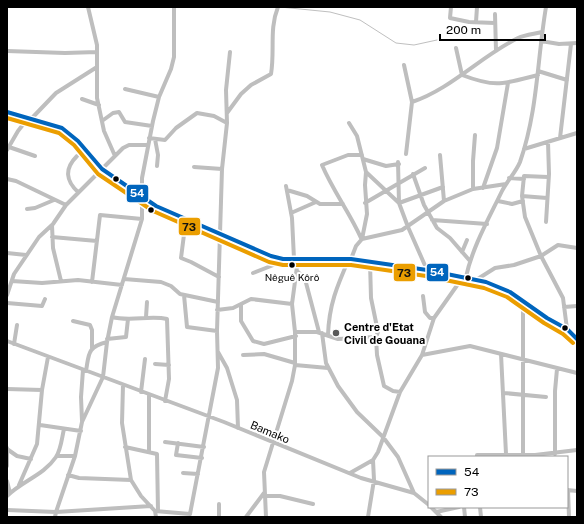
<svg xmlns="http://www.w3.org/2000/svg" width="584" height="524" viewBox="0 0 584 524" font-family="'Public Sans',sans-serif">
<rect width="100%" height="100%" fill="#fff"/>
<g fill="none" stroke-linecap="round" stroke-linejoin="round">
<path stroke="#bfbfbf" stroke-width="1" d="M 280,7 L 330,12 L 360,20 L 396,43 L 414,45 L 437,40"/>
<path stroke="#bebebe" stroke-width="4" d="M 88,7 L 97,45 L 97,98 L 104,131 L 115,156
M 451,7 L 450,18 L 469,22 L 495,23
M 495,14 L 496,51
M 476,22 L 477,7
M 541,41 L 559,44 L 577,43
M 456,48 L 462,75 C 496,88 503,84 538,75
M 7,51 L 65,53 L 97,52
M 404,65 L 412,102 L 406,154
M 538,71 L 567,80
M 125,89 L 159,97
M 82,99 L 99,105
M 412,102 C 451,89 481,56 518,38 C 525,35 534,34 542,32
M 7,112 L 62,128 L 78,141 L 102,169 L 156,206 L 271,256 L 283,259 L 351,259 L 427,270 L 486,282 L 510,292 L 547,318 L 567,329 L 577,339
M 227,113 L 241,94 L 251,85 L 271,74 C 275,51 269,29 278,7
M 32,118 L 56,93 L 97,67
M 102,121 L 113,113 L 119,112 L 125,122 L 152,126
M 349,123 L 357,136 L 366,172 L 365,185 L 367,214 L 362,239 L 356,246 L 351,259
M 149,138 L 165,140 L 176,128 L 197,113 L 214,116 L 227,123
M 560,138 L 571,44
M 155,139 L 158,155 L 157,166
M 9,147 L 35,156
M 524,149 L 577,133
M 7,150 L 18,131 L 29,117
M 440,155 L 444,201
M 77,156 C 64,169 66,181 78,192
M 363,159 L 386,166 L 399,164
M 398,162 L 399,203 L 408,227 L 427,270
M 194,167 L 222,169
M 366,172 L 399,203
M 413,174 L 424,205 L 437,228 L 450,238 L 470,261
M 548,177 L 524,176 L 522,196 L 525,217 L 541,256 L 563,298 L 567,329
M 509,178 L 524,179
M 7,179 L 16,181 L 66,205
M 286,186 L 292,218 L 294,259
M 483,188 L 497,148 L 508,83
M 473,189 L 473,161 L 475,135
M 287,190 L 307,196 L 320,204 L 343,204
M 522,196 L 547,198
M 498,201 L 512,204 L 523,201
M 365,203 L 425,168
M 399,203 L 443,187
M 27,209 L 35,208 L 54,200
M 291,213 L 316,202
M 186,219 L 181,258 L 191,262 L 219,277
M 432,220 L 487,224
M 546,222 L 549,174 L 548,142
M 52,225 L 53,248 L 61,281
M 52,237 L 97,241
M 361,238 C 350,213 333,191 322,165 L 348,155 L 362,155
M 362,239 L 402,230 L 444,201 L 473,189 L 506,184
M 462,252 L 467,240
M 7,253 L 26,255
M 297,271 L 305,279 L 319,332
M 253,273 L 276,264 L 283,259
M 466,277 C 472,248 489,218 502,191 C 507,181 516,172 520,162 C 538,110 537,60 546,7
M 124,279 L 161,282 L 171,286 L 180,294 L 218,302
M 476,280 L 495,268 L 514,265 L 541,256 L 558,245 L 577,248
M 12,281 L 42,283 L 78,280 L 122,285
M 92,282 L 100,215 L 142,219
M 7,295 L 14,274 L 39,237 L 53,224 L 66,205 L 123,148 L 129,145 L 148,145
M 184,295 L 187,327 L 217,331
M 423,296 L 425,312 L 430,318 L 434,318
M 523,302 L 523,454
M 7,303 L 42,306 L 45,299
M 241,304 L 241,321 L 253,341 L 264,344 L 296,336
M 564,307 L 577,306
M 217,310 L 233,308 L 251,299 L 292,304
M 112,317 C 130,322 150,315 167,319 L 169,379 L 165,401
M 146,317 L 147,302
M 73,321 L 90,325 L 92,330 L 92,348
M 295,332 L 292,304 L 298,259
M 322,333 L 326,363 L 338,386 L 357,412 L 383,437 L 398,457 L 414,493
M 328,335 C 329,305 337,286 349,259
M 376,337 L 377,355 L 384,386 L 393,391 L 400,392
M 107,339 L 126,337 L 128,319
M 7,341 L 224,422 L 361,478 L 414,493 L 429,505
M 14,344 L 17,325
M 218,352 L 227,368 L 237,400 L 238,428
M 501,354 L 506,454
M 243,355 L 264,354 L 295,363
M 422,355 L 470,346 L 577,373
M 155,364 L 169,365
M 295,365 L 328,368
M 86,371 C 89,354 87,347 107,342
M 123,385 L 122,423 L 131,480 L 141,496 L 155,511 L 190,514 L 218,368 L 217,331 L 222,169 L 227,123 L 226,90 L 230,52
M 7,389 L 42,390
M 141,392 L 145,359
M 504,393 L 546,397
M 149,395 L 149,452
M 82,421 L 81,397 L 83,370
M 40,425 L 81,431
M 165,442 L 204,447
M 178,443 L 176,455 L 202,458
M 125,447 L 157,454 L 158,511
M 7,449 L 17,456 L 31,459
M 555,454 L 555,391 L 557,369
M 57,456 L 75,456
M 477,457 L 477,455 L 535,455 L 577,450
M 7,466 L 7,448
M 183,473 L 198,474
M 350,473 L 373,460
M 68,475 L 79,478 L 131,480
M 7,481 L 10,493
M 19,485 L 37,444 L 42,390 L 48,357
M 567,490 L 577,491
M 568,490 L 569,517
M 7,496 C 22,481 44,475 56,457 C 61,450 62,437 64,429
M 264,496 L 280,496 L 313,504
M 151,506 L 56,512 L 75,456 L 82,422 L 103,377 L 107,342 L 112,317 L 142,219 L 142,178 L 153,121 L 159,97 L 171,69 L 174,57 L 174,7
M 431,507 L 441,517
M 464,507 L 465,517
M 480,507 L 481,517
M 7,510 L 56,512 L 55,517
M 155,511 L 156,517
M 436,512 L 459,507
M 219,517 L 219,504
M 246,517 L 264,493
M 266,517 L 264,472 L 292,381 L 295,365 L 295,332 L 317,332 L 338,339 L 376,337 L 378,332 L 371,298 L 370,262
M 368,517 L 374,480 L 373,460 L 378,452 L 400,392 L 422,355 L 434,318 L 463,277"/>
<defs>
<path id="bus-1" d="M 7,112 L 62,128 L 78,141 L 102,169 L 156,206 L 271,256 L 283,259 L 351,259 L 427,270 L 486,282 L 510,292 L 547,318 L 567,329 L 577,339"/>
<path id="bus-2" d="M 7,118 L 59,133 L 74,145 L 98,174 L 153,211 L 269,262 L 283,265 L 351,265 L 426,276 L 484,288 L 507,297 L 544,323 L 563,334 L 573,343"/>
</defs>
<use href="#bus-1" stroke="#fff" stroke-width="7"/>
<use href="#bus-2" stroke="#fff" stroke-width="7"/>
<use href="#bus-1" stroke="#0065bd" stroke-width="4"/>
<use href="#bus-2" stroke="#eb9e00" stroke-width="4"/>
</g>
<g fill="#000" stroke="#fff" stroke-width="1.5">
<circle cx="116" cy="179" r="3.5"/>
<circle cx="151" cy="210" r="3.5"/>
<circle cx="292" cy="265" r="3.5"/>
<circle cx="468" cy="278" r="3.5"/>
<circle cx="565" cy="328" r="3.5"/>
</g>
<circle fill="#595959" stroke="#fff" stroke-width="1.5" cx="336" cy="333" r="4"/>
<g text-anchor="middle" dominant-baseline="central" stroke-width="4" stroke-linejoin="round" paint-order="stroke">
<g font-size="10" fill="#000" stroke="#fff">
<text x="292" y="277">Nêguê Kôrô</text>
</g>
<g font-size="11" font-weight="bold" fill="#000" stroke="#fff" text-anchor="start">
<text x="344" y="327">Centre d'Etat<tspan x="344" dy="13">Civil de Gouana</tspan></text>
</g>
<g font-size="11" fill="#000" stroke="#fff">
<text transform="translate(270 432) rotate(23)">Bamako</text>
</g>
</g>
<g stroke="#fff" stroke-width="1.5">
<rect x="126" y="184" width="23" height="19" rx="4" fill="#0065bd"/>
<rect x="178" y="217" width="23" height="19" rx="4" fill="#eb9e00"/>
<rect x="426" y="263" width="23" height="19" rx="4" fill="#0065bd"/>
<rect x="393" y="263" width="23" height="19" rx="4" fill="#eb9e00"/>
</g>
<g font-size="11" text-anchor="middle" font-weight="bold" fill="#fff">
<text x="137" y="197">54</text>
<text x="437" y="276">54</text>
</g>
<g font-size="11" text-anchor="middle" font-weight="bold" fill="#111">
<text x="189" y="231">73</text>
<text x="404" y="277">73</text>
</g>
<rect width="584" height="524" fill="none" stroke="#000000" stroke-width="16"/>
<rect x="428" y="456" width="140" height="52" fill="#ffffff" stroke="#999999"/>
<rect x="436" y="469" width="20" height="6" fill="#0065bd" stroke="#999999"/>
<text x="464" y="476" font-size="12" fill="#000000">54</text>
<rect x="436" y="489" width="20" height="6" fill="#eb9e00" stroke="#999999"/>
<text x="464" y="496" font-size="12" fill="#000000">73</text>
<path d="M440 34v6h105v-6" fill="none" stroke="#000000" stroke-width="2"/>
<text x="446" y="34" font-size="12" fill="#000000" stroke="#ffffff" stroke-width="3" paint-order="stroke">200 m</text>
</svg>
